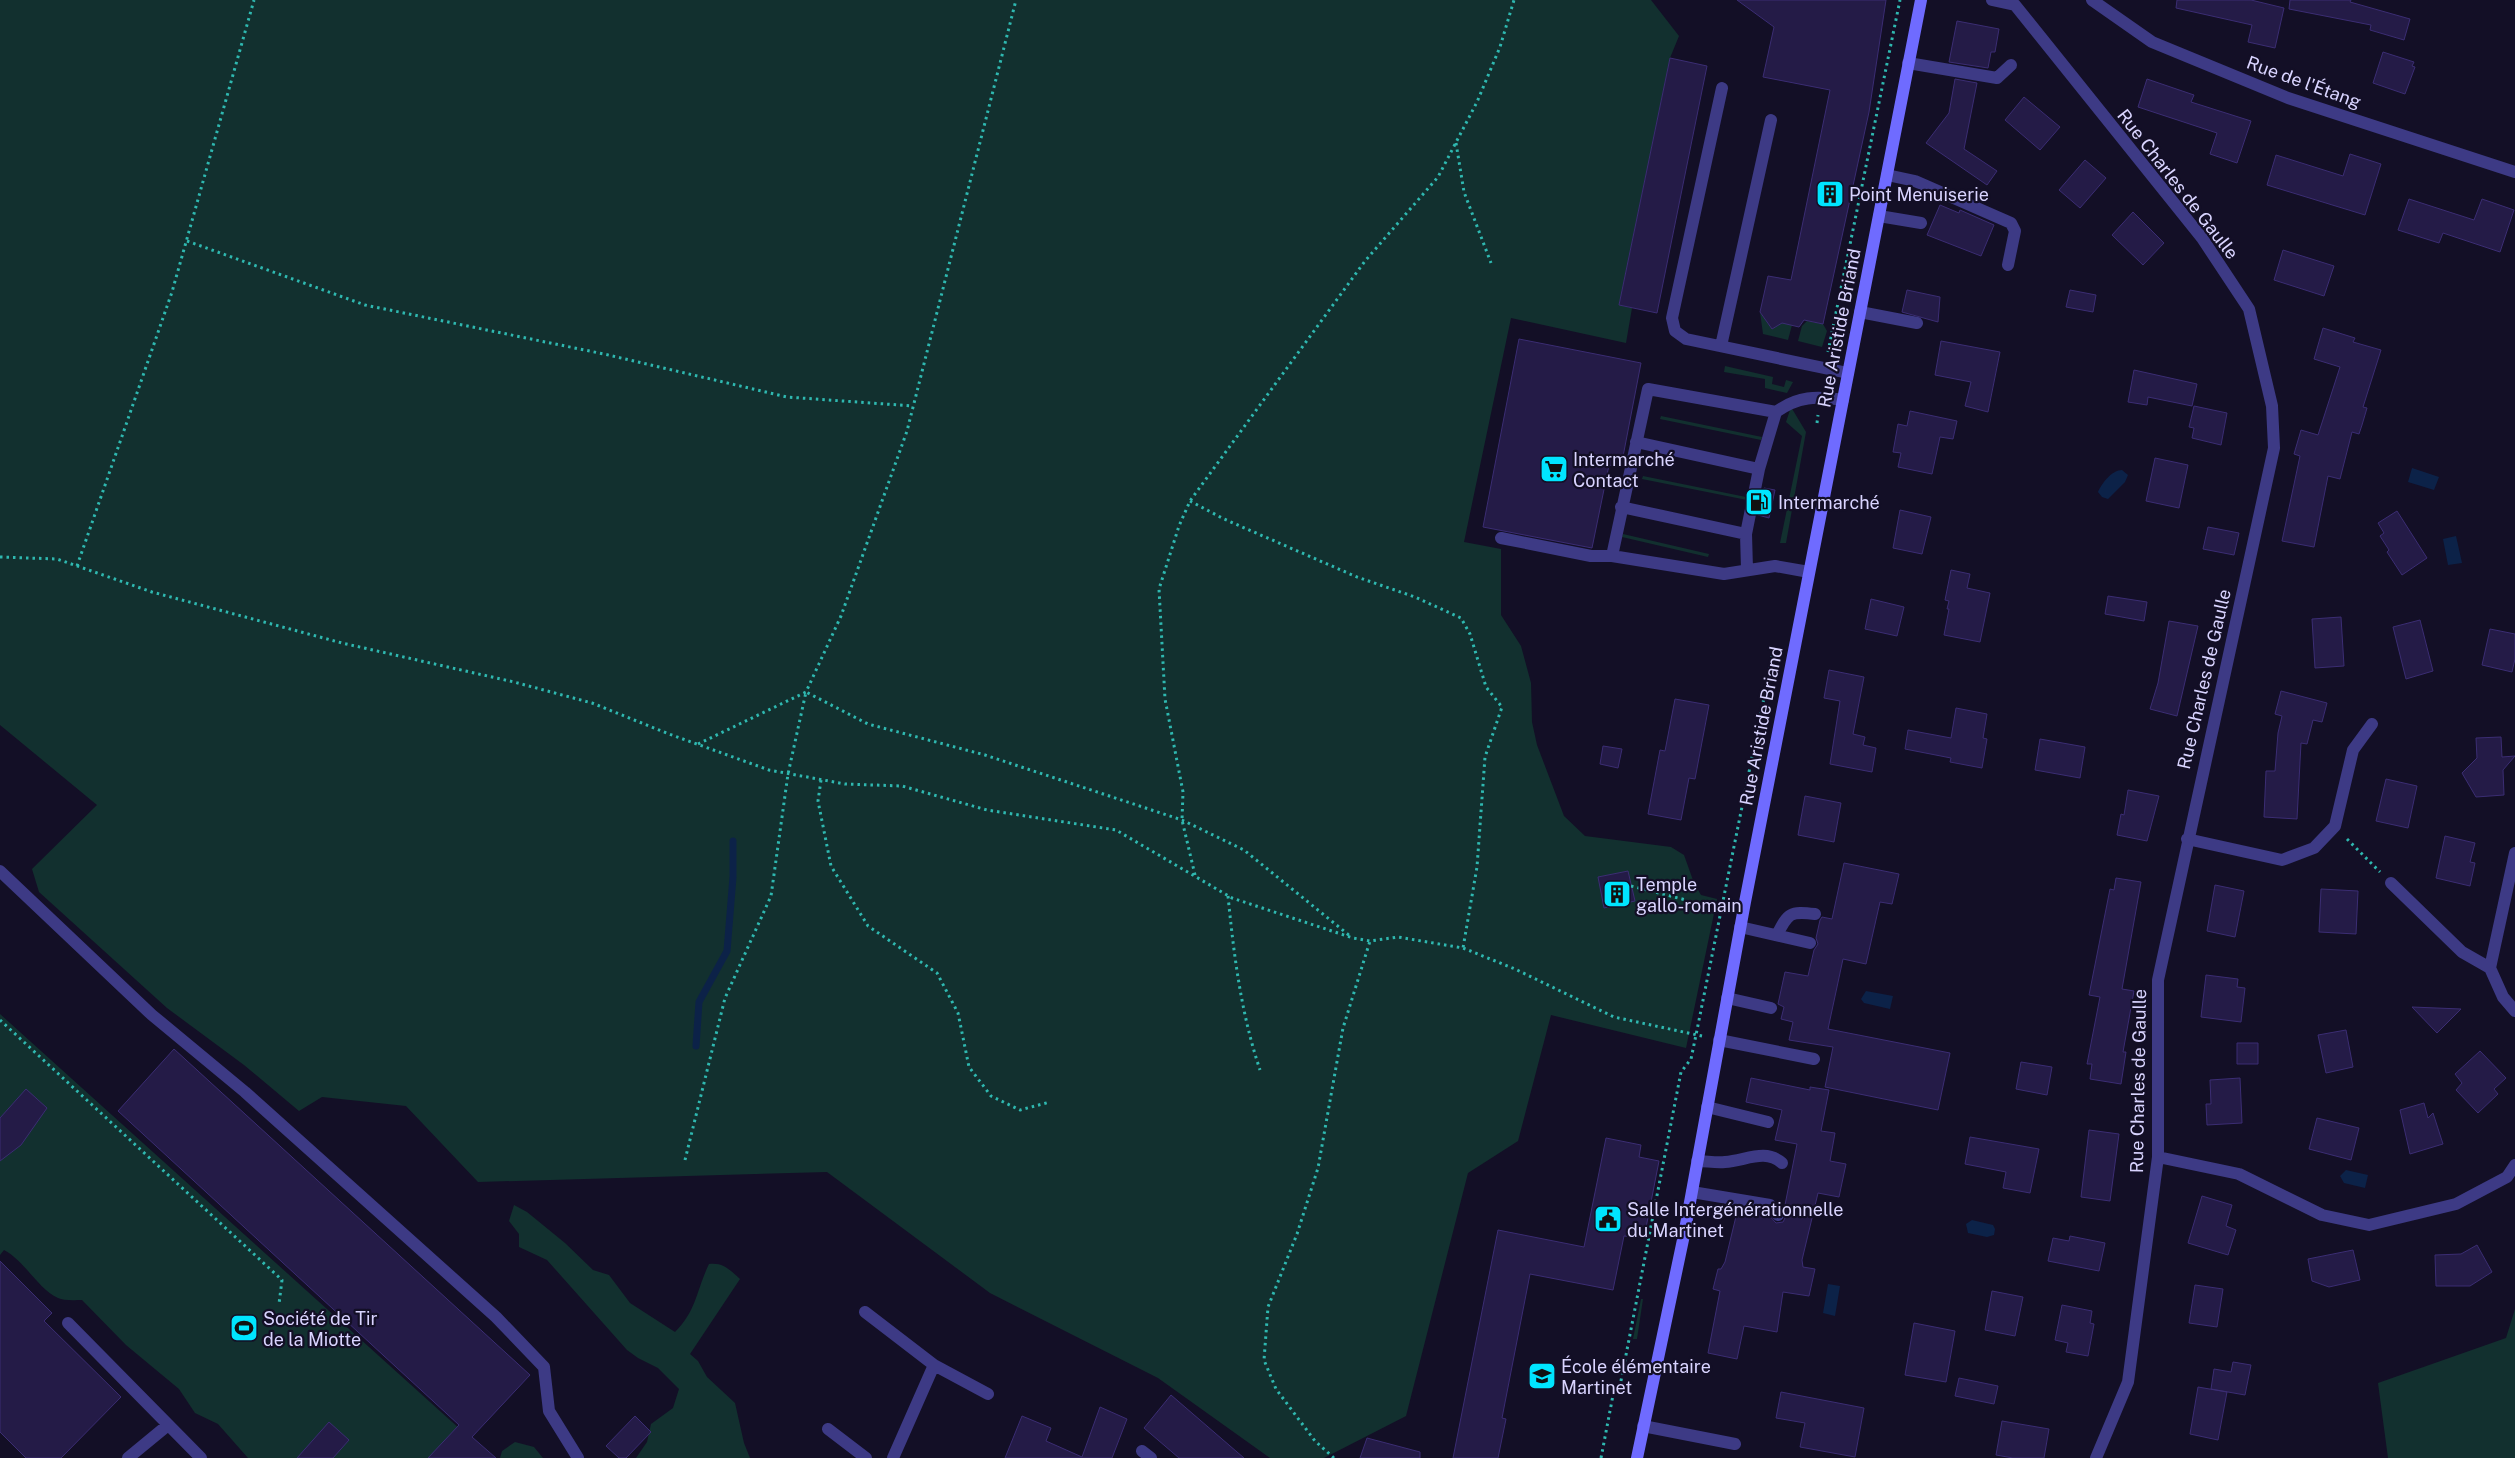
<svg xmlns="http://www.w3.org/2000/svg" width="2515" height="1458" viewBox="0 0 2515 1458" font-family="'Public Sans',sans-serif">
<rect width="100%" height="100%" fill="#130f26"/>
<path fill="#12302f" d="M 0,0 L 1651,0 L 1679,36 L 1670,58 L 1619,305 L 1632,308 L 1626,343 L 1511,318 L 1464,542 L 1501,549 L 1501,615 L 1521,646 L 1531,683 L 1532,722 L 1537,745 L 1564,816 L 1585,836 L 1671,847 L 1684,855 L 1694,883 L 1701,895 L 1717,899 L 1686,1048 L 1551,1015 L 1518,1141 L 1468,1173 L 1406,1416 L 1324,1458 L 1270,1458 L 1158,1378 L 990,1293 L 827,1172 L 478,1182 L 406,1106 L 322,1097 L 299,1111 L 244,1065 L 167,1008 L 39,892 L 32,869 L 97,805 L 0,725 Z
M 1760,312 L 1772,329 L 1790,318 L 1792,325 L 1788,340 L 1763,334 Z
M 1807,321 L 1823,324 L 1827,331 L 1822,347 L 1798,341 L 1802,326 Z
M 1725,366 L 1773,377 L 1772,384 L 1784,387 L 1786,380 L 1793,382 L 1787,393 L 1765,388 L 1765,379 L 1724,372 Z
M 1791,407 L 1806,432 L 1786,543 L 1780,543 L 1802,436 L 1786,422 Z
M 1661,416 L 1762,437 L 1761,440 L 1660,419 Z
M 1643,476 L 1746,497 L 1747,500 L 1642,479 Z
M 1623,534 L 1709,554 L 1708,557 L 1622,537 Z
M 0,1014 L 492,1458 L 248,1458 L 218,1424 L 195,1413 L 179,1389 L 126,1345 L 82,1300 C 75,1300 64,1301 58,1298 C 38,1289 25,1261 4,1250 L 0,1255 Z
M 514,1205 L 527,1212 L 565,1243 L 593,1270 L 609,1275 L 630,1303 L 675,1332 C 697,1310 696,1291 709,1264 C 723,1262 730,1270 740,1279 L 690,1354 L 698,1361 L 707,1377 L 735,1403 L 744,1443 L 750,1458 L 636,1458 L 647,1442 L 651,1424 L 673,1408 L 679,1389 L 658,1368 L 638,1358 L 627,1350 L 547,1260 L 519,1247 L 519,1234 L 509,1221 Z
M 1641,1299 L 1643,1299 L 1637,1339 L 1633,1339 Z
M 2515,1309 L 2515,1458 L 2388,1458 L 2378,1383 L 2506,1338 Z
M 515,1442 L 534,1447 L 543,1458 L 500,1458 L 502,1451 Z"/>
<path fill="#0c2248" d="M 2412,468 L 2439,477 L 2434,490 L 2408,482 Z
M 2122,470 L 2128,475 L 2125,482 L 2108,499 L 2102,497 L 2098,492 C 2102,483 2112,470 2122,470 Z
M 2456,536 L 2462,563 L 2448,565 L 2443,539 Z
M 1866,991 L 1893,996 L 1890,1009 L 1864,1003 L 1861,999 Z
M 2346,1170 L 2368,1175 L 2365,1188 L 2344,1183 L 2340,1176 Z
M 1972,1220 L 1993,1225 L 1995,1229 L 1994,1235 L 1987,1237 L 1968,1233 L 1966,1224 Z
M 1828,1284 L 1840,1286 L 1835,1316 L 1823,1313 Z"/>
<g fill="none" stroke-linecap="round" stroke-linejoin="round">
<path stroke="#0c2248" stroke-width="7" d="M 696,1046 L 699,1002 L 727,951 L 733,877 L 733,841"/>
</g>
<path fill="#241b47" stroke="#3b2d73" d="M 1737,0 L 1886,0 L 1869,112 L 1823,324 L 1804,320 L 1799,327 L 1782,323 L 1772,329 L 1760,312 L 1768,276 L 1791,280 L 1830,90 L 1763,77 L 1774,27 Z
M 2177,0 L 2251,0 L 2284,8 L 2275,48 L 2248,42 L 2252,25 L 2176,8 Z
M 2290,0 L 2351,0 L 2350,2 L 2410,19 L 2404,40 L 2370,30 L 2371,25 L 2289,9 Z
M 1957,21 L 1999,29 L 1995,52 L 1991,52 L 1988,68 L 1949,62 Z
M 2383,52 L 2414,62 L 2412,66 L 2415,67 L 2405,94 L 2373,83 Z
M 1670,58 L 1707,66 L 1657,313 L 1619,305 Z
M 1955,79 L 1977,83 L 1964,149 L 1997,171 L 1987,185 L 1926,143 L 1949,113 Z
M 2147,79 L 2194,95 L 2191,102 L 2251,121 L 2237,163 L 2210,154 L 2217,133 L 2138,107 Z
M 2024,97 L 2060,127 L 2040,150 L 2005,120 Z
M 2350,154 L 2381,164 L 2365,215 L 2267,185 L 2276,155 L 2343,176 Z
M 2085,160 L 2106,178 L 2080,208 L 2059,190 Z
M 2409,199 L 2474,220 L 2482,199 L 2514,210 L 2500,252 L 2443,233 L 2439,243 L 2398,230 Z
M 1940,205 L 1959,213 L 1960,210 L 1994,225 L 1981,256 L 1927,235 Z
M 2133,212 L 2164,243 L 2143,265 L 2112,235 Z
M 2283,250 L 2334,266 L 2324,296 L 2274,280 Z
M 1907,290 L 1940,297 L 1938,322 L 1902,312 Z
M 2070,290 L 2096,295 L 2093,312 L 2066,307 Z
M 2323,328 L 2355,338 L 2353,342 L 2381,350 L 2363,407 L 2367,408 L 2362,425 L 2359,434 L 2352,432 L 2340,479 L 2328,476 L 2314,547 L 2282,541 L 2300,456 L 2294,454 L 2301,430 L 2318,435 L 2340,367 L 2314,359 Z
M 1519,339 L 1641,363 L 1621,467 L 1609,465 L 1592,548 L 1483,527 Z
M 1941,341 L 2000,352 L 1988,412 L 1965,406 L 1971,382 L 1935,375 Z
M 2134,370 L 2197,384 L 2192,406 L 2148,397 L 2147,405 L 2128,402 Z
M 2194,406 L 2227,413 L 2221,445 L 2192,438 L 2194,428 L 2189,427 Z
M 1910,411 L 1957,421 L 1953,439 L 1940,437 L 1932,474 L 1898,467 L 1901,453 L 1893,452 L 1898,424 L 1907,426 Z
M 2155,458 L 2188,465 L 2179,508 L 2146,501 Z
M 1764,488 L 1775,490 L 1769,518 L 1758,515 Z
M 1900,510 L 1931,517 L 1922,554 L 1893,548 Z
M 2397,511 L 2427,558 L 2402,575 L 2387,552 L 2389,550 L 2380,536 L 2384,533 L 2378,523 Z
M 2208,527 L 2239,533 L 2234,555 L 2203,549 Z
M 1951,570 L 1970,574 L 1967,588 L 1990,593 L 1980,642 L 1944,635 L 1949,609 L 1947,609 L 1949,601 L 1945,600 Z
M 2108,596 L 2147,602 L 2144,621 L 2105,614 Z
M 1871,599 L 1904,607 L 1897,636 L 1865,629 Z
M 2341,617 L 2344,666 L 2315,668 L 2312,619 Z
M 2420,620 L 2433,671 L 2406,679 L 2393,627 Z
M 2169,621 L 2198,626 L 2177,716 L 2150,709 L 2158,683 Z
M 2490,629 L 2515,634 L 2515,659 L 2512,672 L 2482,665 Z
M 1829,670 L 1864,677 L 1853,734 L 1865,737 L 1863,745 L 1876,748 L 1872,772 L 1830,764 L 1840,701 L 1824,698 Z
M 2281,691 L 2327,703 L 2322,722 L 2313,720 L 2307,744 L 2301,743 L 2297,819 L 2264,817 L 2266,771 L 2275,771 L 2278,733 L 2282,716 L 2275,714 Z
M 1675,699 L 1709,705 L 1695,779 L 1689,778 L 1681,820 L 1648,814 L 1660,750 L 1665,751 Z
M 1956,708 L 1987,714 L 1983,738 L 1987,739 L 1982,768 L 1950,762 L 1951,758 L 1905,749 L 1908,730 L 1951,738 Z
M 2501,737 L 2502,757 L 2515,756 L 2503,770 L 2504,795 L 2476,797 L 2462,773 L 2477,758 L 2476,738 Z
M 2040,739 L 2085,747 L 2080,778 L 2035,770 Z
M 1603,746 L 1622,749 L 1618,768 L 1600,764 Z
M 2386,779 L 2417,786 L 2408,828 L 2376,821 Z
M 2128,790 L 2159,796 L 2147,841 L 2117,835 L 2121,814 L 2124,815 Z
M 1805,796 L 1841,803 L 1834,842 L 1798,835 Z
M 2445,836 L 2475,843 L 2470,862 L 2475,863 L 2470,886 L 2436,878 Z
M 1844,863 L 1899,874 L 1892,904 L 1880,902 L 1866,964 L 1843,959 L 1828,1029 L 1950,1053 L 1938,1110 L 1825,1087 L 1833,1047 L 1789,1040 L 1793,1022 L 1781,1019 L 1784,1007 L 1778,1004 L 1785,972 L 1808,976 L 1814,950 L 1818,944 L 1816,938 L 1820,920 L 1822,917 L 1832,919 Z
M 1628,871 L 1635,901 L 1604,908 L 1598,877 Z
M 2116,878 L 2141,882 L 2122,989 L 2134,991 L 2123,1052 L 2126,1052 L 2121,1084 L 2090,1079 L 2092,1064 L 2087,1064 L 2100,997 L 2089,995 L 2110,889 L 2114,890 Z
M 2215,885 L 2244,891 L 2235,937 L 2207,931 Z
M 2321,889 L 2358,891 L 2356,934 L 2319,932 Z
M 2206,975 L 2238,979 L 2237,987 L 2245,988 L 2241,1022 L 2201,1017 Z
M 2412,1007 L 2461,1009 L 2437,1033 Z
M 2346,1030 L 2353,1067 L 2326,1073 L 2318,1035 Z
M 2237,1043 L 2258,1043 L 2258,1064 L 2237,1064 Z
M 174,1049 L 530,1375 L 472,1437 L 496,1458 L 428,1458 L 459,1425 L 118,1111 Z
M 2480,1051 L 2506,1078 L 2494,1089 L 2498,1094 L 2478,1113 L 2456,1090 L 2462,1083 L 2455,1074 Z
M 2021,1062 L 2052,1067 L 2047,1095 L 2016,1089 Z
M 1751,1078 L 1810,1090 L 1810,1087 L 1829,1090 L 1821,1131 L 1835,1133 L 1830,1161 L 1846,1164 L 1839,1197 L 1818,1193 L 1802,1260 L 1803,1267 L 1815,1269 L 1809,1296 L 1783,1292 L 1777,1332 L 1744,1326 L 1737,1359 L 1708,1353 L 1720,1291 L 1713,1289 L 1718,1269 L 1721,1269 L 1725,1262 L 1738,1208 L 1766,1212 L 1776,1223 L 1783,1222 L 1785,1218 L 1784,1210 L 1797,1144 L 1775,1140 L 1782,1110 L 1746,1102 Z
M 2240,1078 L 2242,1123 L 2207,1125 L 2206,1104 L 2211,1104 L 2210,1080 Z
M 26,1089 L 47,1108 L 21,1145 L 0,1161 L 0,1118 Z
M 2424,1103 L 2428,1118 L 2433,1113 L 2443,1144 L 2410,1154 L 2400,1110 Z
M 2317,1118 L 2359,1128 L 2351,1160 L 2309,1149 Z
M 2089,1130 L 2119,1134 L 2110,1201 L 2081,1197 Z
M 1970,1137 L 2039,1149 L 2030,1193 L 2003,1188 L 2006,1172 L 1965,1164 Z
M 1606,1138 L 1641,1145 L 1639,1157 L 1659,1161 L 1644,1238 L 1624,1236 L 1613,1290 L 1530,1274 L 1502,1418 L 1506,1419 L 1498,1458 L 1453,1458 L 1498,1230 L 1584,1247 Z
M 2202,1196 L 2232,1205 L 2226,1226 L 2236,1230 L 2228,1255 L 2188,1243 Z
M 2070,1236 L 2105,1243 L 2099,1271 L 2048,1261 L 2053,1238 L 2069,1241 Z
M 2477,1245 L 2492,1272 L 2470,1286 L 2436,1286 L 2435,1255 L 2461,1254 Z
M 2353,1250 L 2360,1280 L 2329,1287 L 2312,1281 L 2308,1259 Z
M 0,1261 L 52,1313 L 44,1321 L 121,1397 L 61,1458 L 26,1458 L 0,1432 Z
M 2195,1285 L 2223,1289 L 2217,1327 L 2189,1323 Z
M 1992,1291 L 2023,1297 L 2015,1336 L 1985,1330 Z
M 2062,1305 L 2092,1311 L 2090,1323 L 2094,1324 L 2088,1356 L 2066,1352 L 2068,1343 L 2055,1340 Z
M 1914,1323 L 1955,1331 L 1946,1382 L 1905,1375 Z
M 2233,1362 L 2251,1365 L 2245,1395 L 2211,1389 L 2214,1369 L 2231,1372 Z
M 1959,1378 L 1998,1386 L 1994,1404 L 1955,1396 Z
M 2198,1387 L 2227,1392 L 2218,1440 L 2190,1434 Z
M 1781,1392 L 1864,1408 L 1855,1457 L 1800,1447 L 1805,1423 L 1776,1418 Z
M 1171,1395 L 1244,1458 L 1179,1458 L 1144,1428 Z
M 1100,1407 L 1127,1419 L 1112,1458 L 1005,1458 L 1022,1416 L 1051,1428 L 1046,1441 L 1082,1457 Z
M 635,1416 L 651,1432 L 626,1458 L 619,1458 L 606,1446 Z
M 2002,1421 L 2049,1429 L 2044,1458 L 2013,1458 L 1996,1455 Z
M 329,1422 L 349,1440 L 333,1458 L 297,1458 Z
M 1367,1438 L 1420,1452 L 1420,1458 L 1360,1458 Z"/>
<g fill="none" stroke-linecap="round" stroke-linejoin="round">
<path stroke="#2fb8b0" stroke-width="3" stroke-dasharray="2.5 4" stroke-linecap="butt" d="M 1456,143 L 1464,192 L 1491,263
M 187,241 L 365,305 L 604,354 L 787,397 L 913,406
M 1828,352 L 1900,0
M 1817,423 L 1818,415
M 1190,501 L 1224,519 L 1357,577 L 1415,597 L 1461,618 L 1470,634 L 1486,687 L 1502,707 L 1485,757 L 1477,867 L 1463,948
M 0,557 L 57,559 L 152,592 L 223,611 L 342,643 L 514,682 L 592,703 L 669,734 L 769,770 L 845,784 L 902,786 L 987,810 L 1116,830 L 1232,898 L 1353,938 L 1370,941 L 1398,937 L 1463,948 L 1515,969 L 1614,1017 L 1702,1036
M 77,566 L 172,292 L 254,0
M 698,744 L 806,692 L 841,616 L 907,431 L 1016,0
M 821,780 L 818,801 L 831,866 L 868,926 L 937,973 L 958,1013 L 969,1067 L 991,1096 L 1020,1110 L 1050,1102
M 2347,839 L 2380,872
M 1195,875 L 1182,820 L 1183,792 L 1165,699 L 1159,589 L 1179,526 L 1190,501 L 1365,261 L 1438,177 L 1477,102 L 1500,47 L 1514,0
M 1631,886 L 1686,900
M 1228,896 C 1234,956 1241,1013 1260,1070
M 0,1020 L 282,1280 L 279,1304
M 685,1160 L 725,998 L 771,896 L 788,774 L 806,692 L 868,724 L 985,755 L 1182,820 L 1244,850 L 1350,936
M 1334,1458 L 1315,1441 L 1276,1389 L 1264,1360 L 1268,1307 L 1297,1234 L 1318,1168 L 1343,1028 L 1370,941
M 1601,1458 L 1614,1390 L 1619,1391 L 1681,1072 L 1691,1059 L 1696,1035 L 1773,653"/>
<path stroke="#3d3a85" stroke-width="12" d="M 1908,63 L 1997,78 L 2011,65
M 1722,88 L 1672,318 L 1675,331 L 1686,339 L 1848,373
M 1887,175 L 1915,181 L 2011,223 L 2015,231 L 2008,265
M 1879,216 L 1921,223
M 1860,312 L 1917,323
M 1721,346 L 1771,120
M 1636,442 L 1759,469
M 1621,507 L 1746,534
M 1501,538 L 1591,556 L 1612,556
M 1747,569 L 1746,534 L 1759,469 L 1776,412
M 1809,572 L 1775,566 L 1724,574 L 1612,556 L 1648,389 L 1776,412 C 1798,396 1816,396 1843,400
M 0,871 L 152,1015 L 245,1092 L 496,1317 L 544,1367 L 549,1411 L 578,1458
M 1740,927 L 1810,943
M 1777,935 C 1788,913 1790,911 1815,914
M 1727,998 L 1771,1008
M 1719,1040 L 1814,1059
M 1707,1107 L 1768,1122
M 1697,1161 C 1706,1161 1716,1163 1725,1162 C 1745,1161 1765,1148 1782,1163
M 1692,1192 L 1770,1205 L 1778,1215
M 865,1312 L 934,1365 L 893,1458
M 68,1323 L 201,1458
M 934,1365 L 988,1394
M 1643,1426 L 1735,1444
M 828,1429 L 866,1458
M 1142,1451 L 1151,1458
M 128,1458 L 168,1425"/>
<path stroke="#3d3a85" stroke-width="12" d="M 1992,0 L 2015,5 L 2202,238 L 2249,309 L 2272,406 L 2274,448 L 2158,980 L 2158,1157 L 2128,1382 L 2096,1458
M 2092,0 L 2152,42 L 2288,98 L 2515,172
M 2187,839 L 2282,860 L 2314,848 L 2335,826 L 2353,750 L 2372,724
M 2515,853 L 2490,968 L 2503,997 L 2515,1011
M 2391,883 L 2462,952 L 2490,968
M 2158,1157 L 2239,1174 L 2322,1215 L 2369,1225 L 2456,1204 L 2507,1177 L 2515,1165"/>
<path stroke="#6f6bff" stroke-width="12" d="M 1637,1458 L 1684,1235 L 1745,902 L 1921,0"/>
</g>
<defs>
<symbol id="building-square" viewBox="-11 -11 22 22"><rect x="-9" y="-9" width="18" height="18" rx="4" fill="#00e5ff" stroke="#130f26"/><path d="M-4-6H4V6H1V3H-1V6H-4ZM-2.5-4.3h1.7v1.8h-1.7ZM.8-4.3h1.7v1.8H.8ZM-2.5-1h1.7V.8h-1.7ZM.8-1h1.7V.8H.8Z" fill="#111"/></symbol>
<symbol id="supermarket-square" viewBox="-11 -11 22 22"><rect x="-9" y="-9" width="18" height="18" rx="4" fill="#00e5ff" stroke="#130f26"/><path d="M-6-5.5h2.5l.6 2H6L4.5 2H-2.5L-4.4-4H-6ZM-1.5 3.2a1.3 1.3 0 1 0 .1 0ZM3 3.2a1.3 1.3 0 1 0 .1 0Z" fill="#111"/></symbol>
<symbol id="fuel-square" viewBox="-11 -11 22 22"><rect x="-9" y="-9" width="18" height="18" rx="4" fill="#00e5ff" stroke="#130f26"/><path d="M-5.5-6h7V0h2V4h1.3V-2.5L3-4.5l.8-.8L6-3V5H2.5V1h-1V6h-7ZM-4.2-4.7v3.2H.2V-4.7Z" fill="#111"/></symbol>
<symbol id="civic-square" viewBox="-11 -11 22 22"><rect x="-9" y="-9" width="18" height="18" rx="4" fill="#00e5ff" stroke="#130f26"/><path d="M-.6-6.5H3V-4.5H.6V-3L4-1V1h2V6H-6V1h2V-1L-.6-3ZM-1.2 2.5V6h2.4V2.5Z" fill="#111"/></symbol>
<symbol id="stadium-square" viewBox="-11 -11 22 22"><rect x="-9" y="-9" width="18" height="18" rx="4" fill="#00e5ff" stroke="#130f26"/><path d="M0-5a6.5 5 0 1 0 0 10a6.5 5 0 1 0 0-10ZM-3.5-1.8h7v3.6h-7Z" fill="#111"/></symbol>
<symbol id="school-square" viewBox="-11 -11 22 22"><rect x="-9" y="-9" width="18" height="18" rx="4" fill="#00e5ff" stroke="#130f26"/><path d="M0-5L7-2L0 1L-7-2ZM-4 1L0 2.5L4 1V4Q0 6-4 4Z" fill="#111"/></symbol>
</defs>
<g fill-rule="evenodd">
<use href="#building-square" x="1814" y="178" width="32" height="32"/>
<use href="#supermarket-square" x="1538" y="453" width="32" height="32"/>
<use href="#fuel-square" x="1743" y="486" width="32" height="32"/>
<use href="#building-square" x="1601" y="878" width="32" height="32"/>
<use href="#civic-square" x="1592" y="1203" width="32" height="32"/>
<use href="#stadium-square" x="228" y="1312" width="32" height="32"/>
<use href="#school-square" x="1526" y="1360" width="32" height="32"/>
</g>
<g text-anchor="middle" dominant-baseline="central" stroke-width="4.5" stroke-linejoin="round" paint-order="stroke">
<g font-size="18" fill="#d9d4ff" stroke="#130f26">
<text transform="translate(2304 82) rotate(20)">Rue de l'Étang</text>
<text transform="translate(2178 184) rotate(52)">Rue Charles de Gaulle</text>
<text transform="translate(1839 328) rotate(-79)">Rue Aristide Briand</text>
<text transform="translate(2204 679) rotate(-77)">Rue Charles de Gaulle</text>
<text transform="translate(1761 726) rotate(-79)">Rue Aristide Briand</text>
<text transform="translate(2138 1081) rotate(-89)">Rue Charles de Gaulle</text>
</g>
<g font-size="18" fill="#d9d4ff" stroke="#130f26" text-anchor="start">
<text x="1849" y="194">Point Menuiserie</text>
<text x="1573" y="459">Intermarché<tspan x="1573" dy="21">Contact</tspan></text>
<text x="1778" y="502">Intermarché</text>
<text x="1636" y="884">Temple<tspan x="1636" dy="21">gallo-romain</tspan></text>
<text x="1627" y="1209">Salle Intergénérationnelle<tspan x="1627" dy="21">du Martinet</tspan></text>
<text x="263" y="1318">Société de Tir<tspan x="263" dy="21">de la Miotte</tspan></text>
<text x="1561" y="1366">École élémentaire<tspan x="1561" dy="21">Martinet</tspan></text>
</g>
</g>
</svg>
